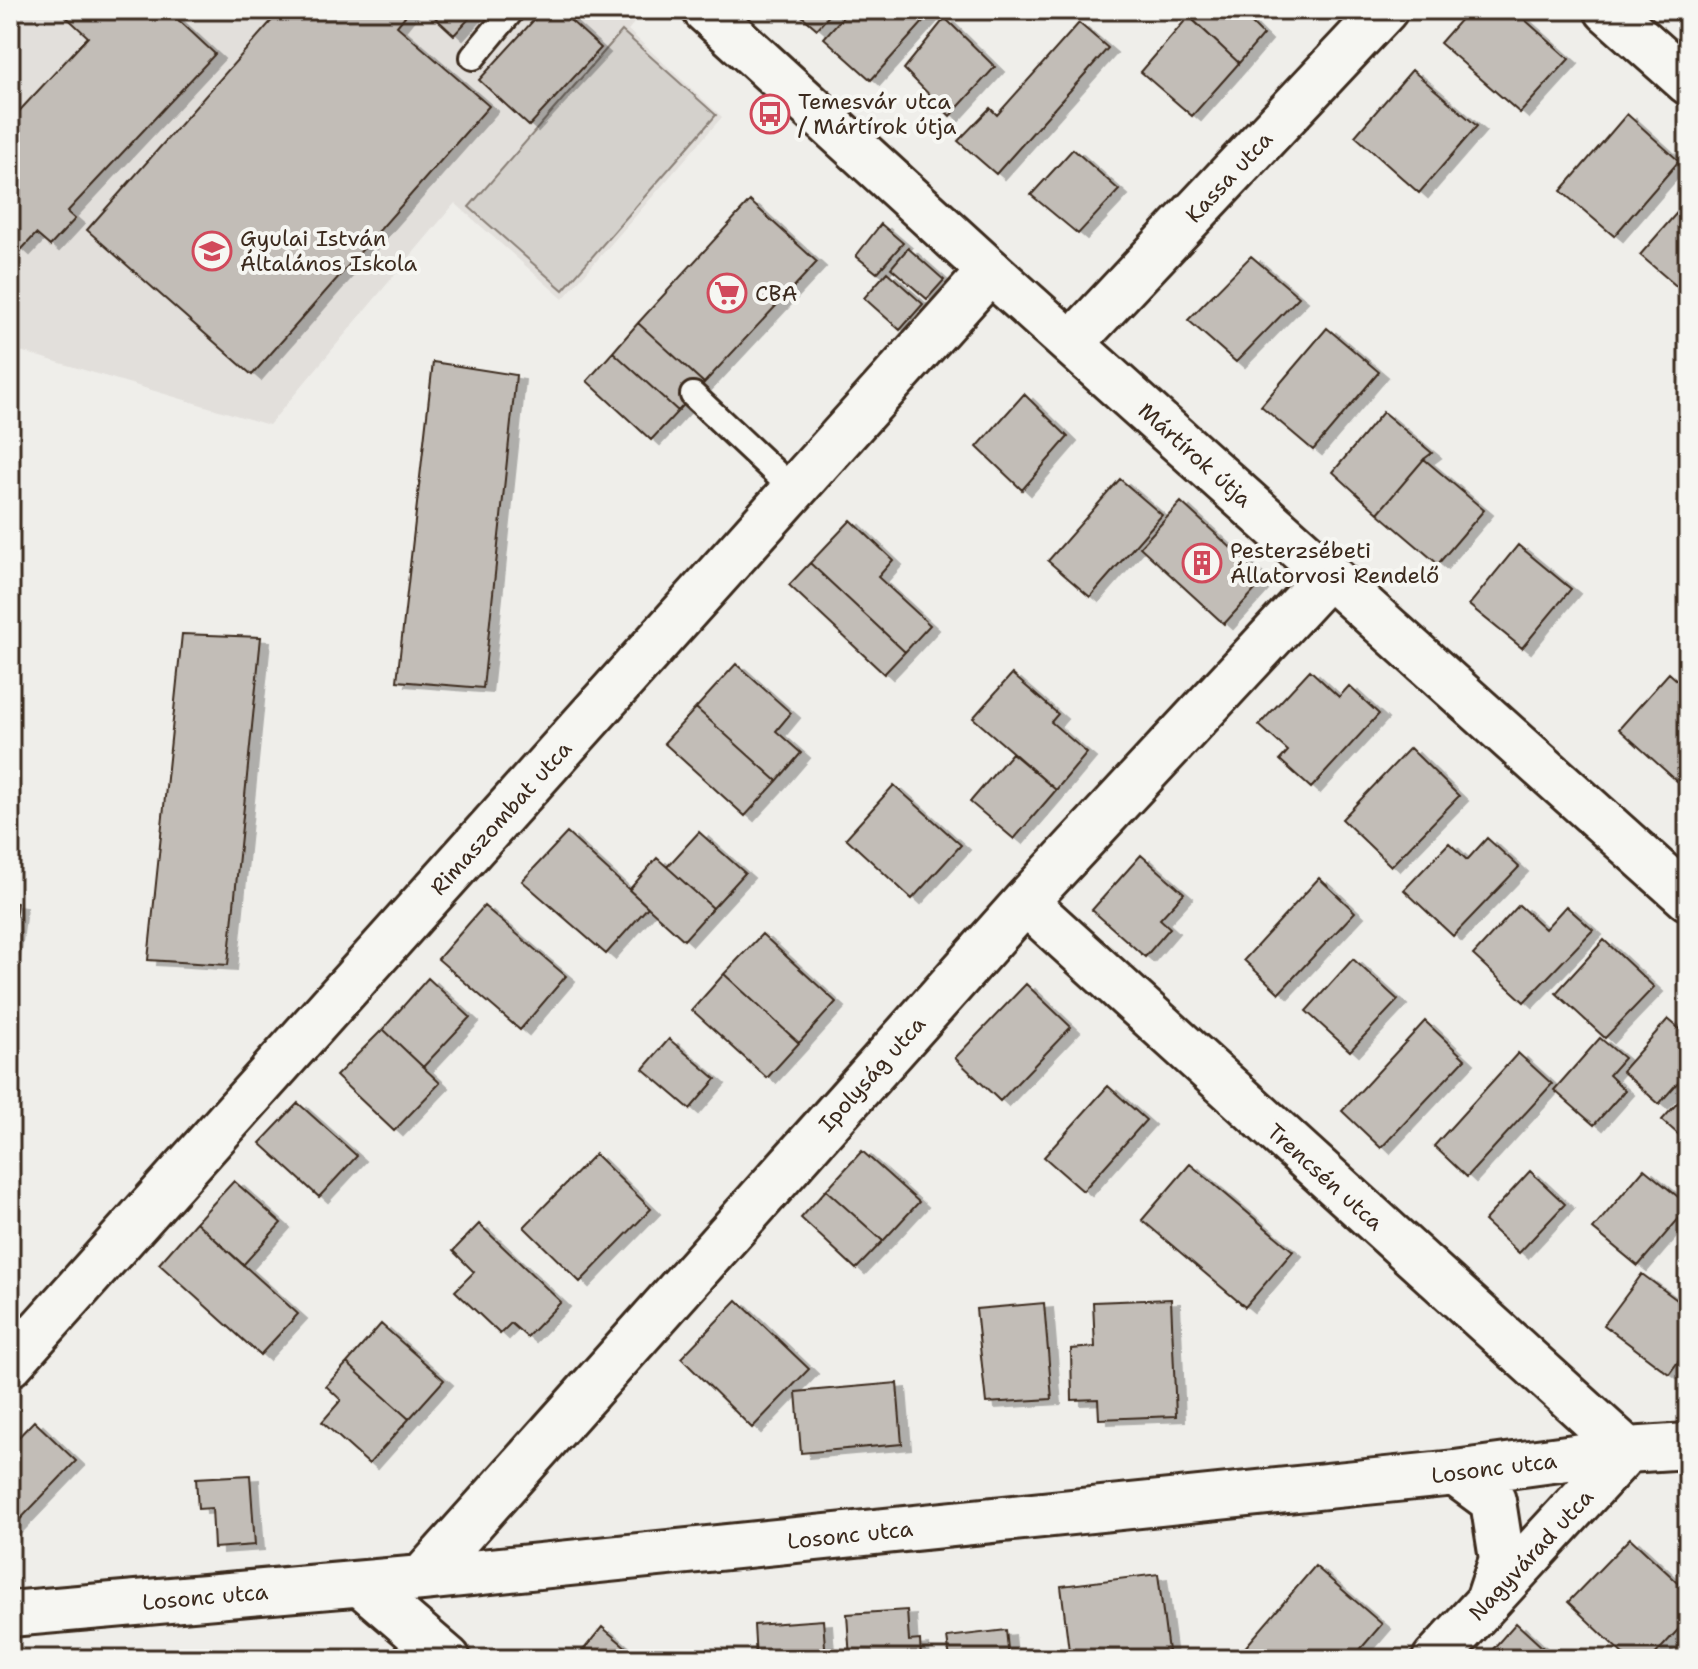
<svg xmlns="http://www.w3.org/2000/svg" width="1698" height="1669" viewBox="0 0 1698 1669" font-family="'Shantell Sans',sans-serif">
<defs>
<filter id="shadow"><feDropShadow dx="9" dy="5" stdDeviation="0" flood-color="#0004"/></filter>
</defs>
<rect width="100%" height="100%" fill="#efeeea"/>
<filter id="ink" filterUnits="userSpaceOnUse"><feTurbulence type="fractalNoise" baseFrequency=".0125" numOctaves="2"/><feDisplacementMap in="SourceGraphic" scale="16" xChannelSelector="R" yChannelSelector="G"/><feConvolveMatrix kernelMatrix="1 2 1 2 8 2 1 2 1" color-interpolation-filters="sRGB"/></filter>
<g filter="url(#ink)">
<path fill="#e2dfdb" d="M 10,10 L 645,10 L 628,30 L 722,117 L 563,299 L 455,203 L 269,425 L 10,348 Z"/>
<path fill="#d4d1cc" stroke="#887e75" stroke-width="2" d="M 622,31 L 716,115 L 563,290 L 469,207 Z"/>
<path fill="#c2bdb7" stroke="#3b2a1e" stroke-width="2" filter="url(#shadow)" d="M 59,10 L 175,10 L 172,14 L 215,54 L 67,212 L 75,219 L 50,246 L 36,234 L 21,250 L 10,240 L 10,121 L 88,37 Z
M 281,10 L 410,10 L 397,26 L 489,106 L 252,375 L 87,230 Z
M 427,10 L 477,10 L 454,35 Z
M 543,10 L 559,10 L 601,48 L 529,126 L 479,80 Z
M 795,10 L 834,10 L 817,29 Z
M 849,10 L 934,10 L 871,80 L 824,38 Z
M 1182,10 L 1238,10 L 1263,35 L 1239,63 Z
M 1469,10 L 1514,10 L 1569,59 L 1520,113 L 1440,43 Z
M 1189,16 L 1239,63 L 1192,116 L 1141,72 Z
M 945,18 L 995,67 L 950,116 L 904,69 Z
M 1079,23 L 1108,48 L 996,174 L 958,141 L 990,108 L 997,115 Z
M 1412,70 L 1477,126 L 1419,193 L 1355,136 Z
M 1627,114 L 1679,161 L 1614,236 L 1561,191 Z
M 1073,149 L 1119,190 L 1078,234 L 1031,195 Z
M 1688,200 L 1688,296 L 1640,255 Z
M 750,201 L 817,262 L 704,383 L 638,323 Z
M 881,224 L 903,243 L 877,273 L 856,256 Z
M 908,248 L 944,280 L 927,299 L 891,268 Z
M 1251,256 L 1299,297 L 1236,362 L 1188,320 Z
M 887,272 L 923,304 L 900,330 L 864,298 Z
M 638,323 L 704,383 L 678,411 L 613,352 Z
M 1327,328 L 1379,372 L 1313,450 L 1261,406 Z
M 613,352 L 678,411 L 651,440 L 587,381 Z
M 433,362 L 516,375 L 483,688 L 397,681 Z
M 1024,394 L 1068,437 L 1022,490 L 977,447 Z
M 1383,412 L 1432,453 L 1424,459 L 1378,513 L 1333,472 Z
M 1424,459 L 1484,510 L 1438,564 L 1378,513 Z
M 1120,479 L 1162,515 L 1090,597 L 1048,561 Z
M 1181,502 L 1265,579 L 1224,624 L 1140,547 Z
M 851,520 L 893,560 L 878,577 L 930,625 L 905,652 L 810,563 Z
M 1518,545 L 1571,589 L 1522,648 L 1469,605 Z
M 810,563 L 905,652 L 884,674 L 789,585 Z
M 182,634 L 261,637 L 228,965 L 148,960 Z
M 736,664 L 791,713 L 776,731 L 801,753 L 777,781 L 696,708 Z
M 1310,670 L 1339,697 L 1349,686 L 1379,714 L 1311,788 L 1280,760 L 1288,751 L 1259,725 Z
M 1669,673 L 1688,690 L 1688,791 L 1619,729 Z
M 1012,674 L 1058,714 L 1051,722 L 1087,753 L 1056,790 L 973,718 Z
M 696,708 L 777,781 L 745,816 L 664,743 Z
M 1410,748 L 1459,796 L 1391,866 L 1342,819 Z
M 1012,753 L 1056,790 L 1014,839 L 970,802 Z
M 894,785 L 961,845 L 912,899 L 846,838 Z
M 699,832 L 745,873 L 713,908 L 667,867 Z
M 567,833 L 648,907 L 606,954 L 522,881 Z
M 1487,838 L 1519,867 L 1453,936 L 1404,890 L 1449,843 L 1467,860 Z
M 1141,855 L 1184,893 L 1160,919 L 1170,928 L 1145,957 L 1092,910 Z
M 657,858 L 713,908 L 684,940 L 629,890 Z
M 1319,878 L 1355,912 L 1279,993 L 1244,960 Z
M 10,902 L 17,903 L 10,964 Z
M 1519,905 L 1545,929 L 1566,906 L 1593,930 L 1524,1002 L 1473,955 Z
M 484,906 L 566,976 L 520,1030 L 438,959 Z
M 762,934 L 836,1002 L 799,1043 L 724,974 Z
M 1604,940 L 1654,987 L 1605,1038 L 1556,993 Z
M 1353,959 L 1398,1000 L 1350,1051 L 1306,1011 Z
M 724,974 L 799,1043 L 767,1078 L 692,1010 Z
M 428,978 L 470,1017 L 423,1067 L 383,1029 Z
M 1026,984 L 1071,1027 L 1000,1101 L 955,1058 Z
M 1668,1019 L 1688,1036 L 1688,1071 L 1659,1104 L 1622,1071 Z
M 1425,1021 L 1465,1059 L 1381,1148 L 1342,1111 Z
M 383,1029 L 440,1083 L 394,1131 L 336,1076 Z
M 1600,1038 L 1624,1058 L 1609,1075 L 1625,1090 L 1594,1125 L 1554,1090 Z
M 669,1039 L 716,1079 L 690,1109 L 643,1069 Z
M 1518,1053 L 1552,1084 L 1467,1177 L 1434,1146 Z
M 1108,1086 L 1146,1120 L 1083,1191 L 1044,1157 Z
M 1688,1091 L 1688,1143 L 1662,1120 Z
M 298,1103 L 357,1156 L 319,1197 L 260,1143 Z
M 862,1151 L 919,1202 L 883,1241 L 826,1190 Z
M 595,1154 L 651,1209 L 580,1282 L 524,1227 Z
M 1190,1164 L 1293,1251 L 1245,1307 L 1142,1220 Z
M 1644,1169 L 1688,1205 L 1688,1208 L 1638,1266 L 1593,1229 Z
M 1530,1171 L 1565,1204 L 1519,1253 L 1484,1221 Z
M 234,1181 L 281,1223 L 243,1265 L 196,1222 Z
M 826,1190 L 883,1241 L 856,1269 L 801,1218 Z
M 196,1222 L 298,1314 L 260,1355 L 159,1264 Z
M 479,1224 L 561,1302 L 527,1337 L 511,1323 L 500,1334 L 455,1291 L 474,1272 L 453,1251 Z
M 1642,1274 L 1688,1308 L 1688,1348 L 1669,1374 L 1604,1325 Z
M 1171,1299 L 1176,1416 L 1099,1419 L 1098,1399 L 1072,1400 L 1071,1349 L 1095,1347 L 1093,1302 Z
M 737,1300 L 809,1369 L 752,1428 L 681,1358 Z
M 1044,1303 L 1052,1399 L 986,1403 L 976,1309 Z
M 381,1324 L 444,1380 L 409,1419 L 347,1363 Z
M 347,1363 L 409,1419 L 369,1464 L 322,1422 L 341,1400 L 326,1386 Z
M 897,1383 L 902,1444 L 801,1453 L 796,1392 Z
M 34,1421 L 76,1461 L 10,1530 L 10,1446 Z
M 250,1475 L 255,1545 L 214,1548 L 212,1508 L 198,1509 L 196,1478 Z
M 1630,1538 L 1688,1592 L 1688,1619 L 1651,1659 L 1628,1659 L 1568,1602 Z
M 1315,1566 L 1382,1624 L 1352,1659 L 1253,1659 L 1243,1650 Z
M 1158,1574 L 1168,1651 L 1105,1659 L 1070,1659 L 1061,1586 Z
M 907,1610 L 909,1641 L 920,1640 L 921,1659 L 850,1659 L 847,1614 Z
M 823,1620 L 826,1659 L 756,1659 L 754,1625 Z
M 1516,1623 L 1555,1659 L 1484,1659 Z
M 602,1627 L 640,1659 L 576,1659 Z
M 1006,1630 L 1009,1659 L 950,1659 L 947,1637 Z"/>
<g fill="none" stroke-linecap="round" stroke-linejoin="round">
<defs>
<path id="service" d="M 473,57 L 512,10
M 693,395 L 795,491"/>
<path id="minor" d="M 1607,10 L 1688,82
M 1072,343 L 1385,10
M 1025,902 L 1627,1450 L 1435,1659
M 10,1364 L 990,271
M 1455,1473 L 1493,1501 L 1502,1559 L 1488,1601
M 422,1578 L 1025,902 L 1328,576
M 361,1584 L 448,1659
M 10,1614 L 422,1578 L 1455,1473 L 1627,1450 L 1688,1446"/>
<path id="tertiary" d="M 705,10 L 990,271 L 1688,898"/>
</defs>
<use href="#service" stroke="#3b2a1e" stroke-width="30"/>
<use href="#minor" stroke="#3b2a1e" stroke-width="50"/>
<use href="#tertiary" stroke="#3b2a1e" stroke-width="50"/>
<use href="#service" stroke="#f6f6f2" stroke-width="24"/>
<use href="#minor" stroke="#f6f6f2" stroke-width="44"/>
<use href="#tertiary" stroke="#f6f6f2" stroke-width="44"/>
</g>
</g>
<defs>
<symbol id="bus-ring" viewBox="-11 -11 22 22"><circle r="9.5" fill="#f6f6f2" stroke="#d1495b" stroke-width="1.5"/><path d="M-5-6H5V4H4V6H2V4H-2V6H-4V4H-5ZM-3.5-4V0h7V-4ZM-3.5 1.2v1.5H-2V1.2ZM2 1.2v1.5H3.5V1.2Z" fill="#d1495b"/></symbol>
<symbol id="school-ring" viewBox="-11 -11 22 22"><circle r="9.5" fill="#f6f6f2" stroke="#d1495b" stroke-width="1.5"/><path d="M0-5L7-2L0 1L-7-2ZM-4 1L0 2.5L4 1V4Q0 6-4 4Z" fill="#d1495b"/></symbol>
<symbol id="supermarket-ring" viewBox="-11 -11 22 22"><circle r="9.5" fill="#f6f6f2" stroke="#d1495b" stroke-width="1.5"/><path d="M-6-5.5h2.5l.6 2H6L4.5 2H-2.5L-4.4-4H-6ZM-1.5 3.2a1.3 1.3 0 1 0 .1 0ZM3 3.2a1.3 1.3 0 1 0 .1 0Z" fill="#d1495b"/></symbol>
<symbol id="building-ring" viewBox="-11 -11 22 22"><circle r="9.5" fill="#f6f6f2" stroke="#d1495b" stroke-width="1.5"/><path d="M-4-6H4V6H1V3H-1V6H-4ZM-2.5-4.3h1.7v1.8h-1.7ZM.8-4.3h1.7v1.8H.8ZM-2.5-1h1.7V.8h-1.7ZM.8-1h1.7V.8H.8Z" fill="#d1495b"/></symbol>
</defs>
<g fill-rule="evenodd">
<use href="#bus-ring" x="748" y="92" width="44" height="44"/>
<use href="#school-ring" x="190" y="229" width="44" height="44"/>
<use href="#supermarket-ring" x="705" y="271" width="44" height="44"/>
<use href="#building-ring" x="1180" y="541" width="44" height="44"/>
</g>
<g text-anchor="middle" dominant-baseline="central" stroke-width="8" stroke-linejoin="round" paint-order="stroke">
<g font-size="22" fill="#3b2a1e" stroke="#f6f6f2" text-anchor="start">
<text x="798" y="101">Temesvár utca<tspan x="798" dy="25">/ Mártírok útja</tspan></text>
<text x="240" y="238">Gyulai István<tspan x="240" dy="25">Általános Iskola</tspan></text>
<text x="755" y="293">CBA</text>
<text x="1230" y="550">Pesterzsébeti<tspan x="1230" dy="25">Állatorvosi Rendelő</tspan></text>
</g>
<g font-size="22" fill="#3b2a1e" stroke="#f6f6f2">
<text transform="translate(1229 177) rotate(-47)">Kassa utca</text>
<text transform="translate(1195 455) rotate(42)">Mártírok útja</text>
<text transform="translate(501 818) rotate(-48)">Rimaszombat utca</text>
<text transform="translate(872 1074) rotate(-48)">Ipolyság utca</text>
<text transform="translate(1325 1177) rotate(42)">Trencsén utca</text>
<text transform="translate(1494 1468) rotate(-7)">Losonc utca</text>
<text transform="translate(850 1535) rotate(-6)">Losonc utca</text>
<text transform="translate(1531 1555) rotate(-47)">Nagyvárad utca</text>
<text transform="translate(205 1597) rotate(-5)">Losonc utca</text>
</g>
</g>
<rect width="1698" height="1669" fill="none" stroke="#f6f6f2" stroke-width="40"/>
<rect x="20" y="20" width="1658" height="1629" fill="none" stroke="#3b2a1e" stroke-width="3" filter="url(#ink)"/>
</svg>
